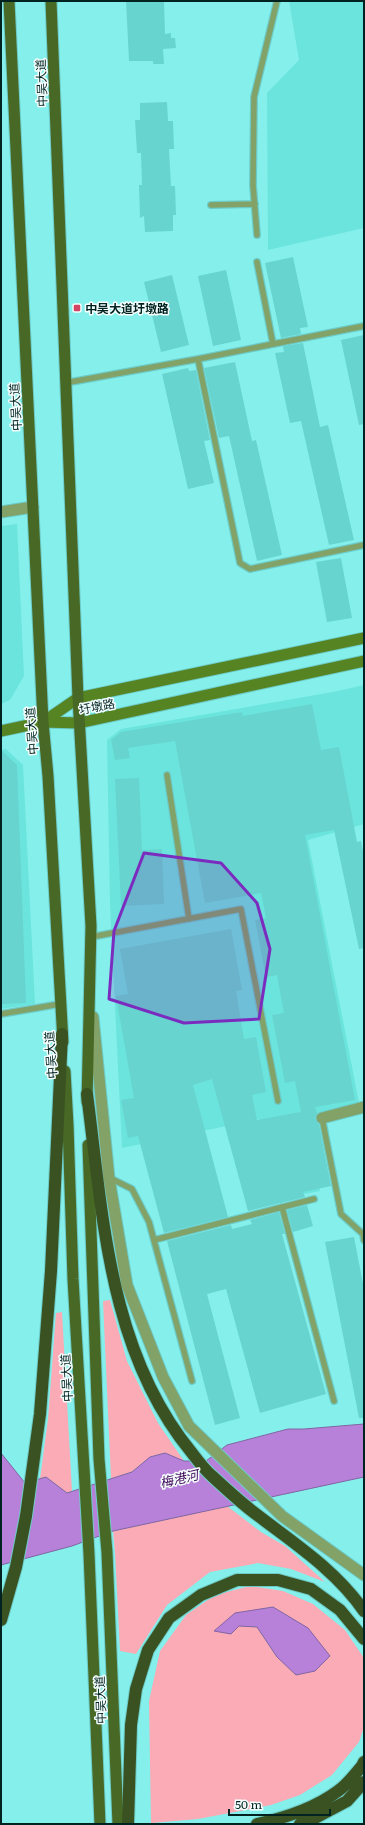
<svg xmlns="http://www.w3.org/2000/svg" width="365" height="1825" viewBox="0 0 365 1825" font-family="Literata,'Noto Sans SC',serif">
<rect width="100%" height="100%" fill="#85f0eb"/>
<path fill="#6be4de" d="M 289,1 L 364,1 L 364,228 L 268,250 L 267,93 L 299,60 Z
M 17,524 L 24,676 L 10,700 L 1,704 L 1,526 Z
M 364,685 L 364,824 L 308,840 L 359,1103 L 307,1116 L 320,1191 L 277,1199 L 259,1119 L 122,1148 L 110,904 L 107,740 L 121,729 L 333,692 Z
M 6,749 L 23,765 L 35,1004 L 1,1009 L 1,750 Z"/>
<path fill="#faabb5" fill-rule="evenodd" d="M 110,1300 L 127,1361 L 158,1423 L 184,1461 L 165,1453 L 150,1457 L 132,1472 L 111,1479 L 103,1301 Z
M 62,1312 L 72,1491 L 67,1493 L 46,1477 L 40,1479 L 48,1419 L 56,1313 Z
M 227,1506 L 261,1532 L 285,1546 L 325,1582 L 291,1569 L 258,1563 L 210,1572 L 167,1605 L 136,1654 L 120,1651 L 115,1553 L 113,1531 Z
M 250,1586 L 283,1591 L 313,1604 L 345,1630 L 364,1658 L 364,1727 L 359,1742 L 332,1775 L 300,1795 L 271,1805 L 198,1819 L 151,1823 L 149,1701 L 160,1651 L 186,1615 L 215,1595 ZM 273,1607 L 277,1657 L 257,1627 L 239,1626 Z"/>
<path fill="#b781da" stroke="#8065a2" d="M 364,1424 L 364,1477 L 113,1531 L 72,1546 L 1,1565 L 1,1453 L 25,1483 L 46,1477 L 67,1493 L 132,1472 L 150,1457 L 165,1453 L 184,1461 L 206,1461 L 227,1445 L 288,1429 L 304,1429 Z
M 273,1607 L 308,1628 L 330,1656 L 315,1671 L 296,1675 L 277,1657 L 257,1627 L 239,1626 L 231,1634 L 214,1631 L 235,1613 Z"/>
<path fill="#67d4cf" d="M 126,1 L 164,1 L 165,34 L 171,33 L 171,38 L 175,38 L 176,48 L 163,49 L 164,64 L 153,64 L 153,61 L 129,61 Z
M 167,102 L 168,121 L 173,121 L 174,149 L 169,149 L 171,186 L 175,186 L 176,215 L 173,215 L 173,231 L 145,232 L 144,216 L 140,218 L 139,185 L 142,185 L 141,153 L 137,153 L 135,120 L 140,120 L 140,103 Z
M 293,257 L 308,327 L 300,328 L 301,334 L 281,338 L 265,263 Z
M 226,270 L 241,340 L 213,346 L 198,276 Z
M 172,275 L 189,345 L 161,352 L 144,282 Z
M 364,335 L 364,424 L 359,425 L 341,340 Z
M 303,343 L 320,427 L 328,425 L 354,540 L 329,545 L 301,421 L 290,423 L 275,353 L 284,352 L 283,346 Z
M 235,362 L 252,441 L 256,440 L 282,555 L 257,561 L 229,436 L 219,438 L 204,368 Z
M 188,368 L 189,371 L 196,370 L 210,440 L 204,441 L 214,483 L 188,489 L 162,374 Z
M 341,558 L 352,618 L 327,622 L 316,562 Z
M 312,704 L 321,750 L 339,747 L 357,842 L 361,841 L 364,857 L 364,948 L 359,949 L 334,830 L 305,835 L 355,1100 L 315,1107 L 317,1114 L 315,1119 L 319,1124 L 331,1186 L 303,1192 L 305,1197 L 248,1211 L 212,1079 L 193,1085 L 228,1217 L 164,1233 L 138,1136 L 128,1138 L 121,1100 L 134,1098 L 116,996 L 128,994 L 120,949 L 231,929 L 242,990 L 236,991 L 244,1039 L 256,1037 L 266,1092 L 252,1095 L 257,1120 L 301,1112 L 295,1081 L 285,1083 L 272,1015 L 284,1013 L 277,975 L 266,977 L 255,920 L 266,918 L 261,893 L 205,903 L 175,741 L 128,748 L 130,758 L 115,760 L 111,740 L 121,732 L 242,712 L 243,716 Z
M 1,750 L 17,765 L 26,1003 L 1,1004 Z
M 139,778 L 142,850 L 162,849 L 164,904 L 121,906 L 115,779 Z
M 307,1205 L 313,1226 L 293,1232 L 287,1210 Z
M 279,1212 L 285,1234 L 282,1234 L 326,1394 L 260,1413 L 226,1289 L 207,1294 L 240,1418 L 215,1425 L 167,1241 L 231,1225 L 232,1229 L 252,1224 L 250,1220 Z
M 354,1237 L 364,1289 L 364,1418 L 359,1418 L 325,1242 Z"/>
<g fill="none" stroke-linecap="round" stroke-linejoin="round">
<defs>
<path id="service" d="M 211,205 L 255,204
M 257,235 L 253,185 L 254,97 L 277,1
M 257,262 L 273,344
M 198,359 L 240,563 L 250,569 L 364,545
M 65,383 L 198,359 L 364,326
M 167,775 L 189,919
M 91,937 L 241,909 L 278,1101
M 1,1014 L 60,1004
M 322,1118 L 341,1214 L 363,1234 L 364,1240
M 110,1178 L 132,1189 L 149,1222 L 192,1381
M 282,1207 L 334,1401
M 154,1240 L 314,1199"/>
<path id="minor" d="M 1,512 L 33,507
M 93,1017 L 109,1178 L 127,1285 L 163,1377 L 189,1426 L 282,1516 L 364,1575
M 322,1118 L 364,1107"/>
<path id="secondary" d="M 43,722 L 78,698 L 364,638
M 1,731 L 43,722 L 79,723 L 364,661"/>
<path id="primary" d="M 9,1 L 43,722 L 48,776 L 63,1042
M 51,1 L 78,698 L 91,926 L 87,1102
M 65,1071 L 68,1125 L 73,1279 L 89,1554 L 100,1824
M 88,1145 L 99,1459 L 107,1552 L 118,1824"/>
<path id="motorway" d="M 87,1094 C 103,1217 109,1353 192,1453 C 198,1461 205,1470 212,1476 C 225,1488 238,1500 252,1511 C 292,1542 335,1569 364,1611
M 1,1620 L 16,1567 L 26,1516 L 40,1414 L 51,1271 L 62,1034
M 128,1824 L 131,1725 L 136,1689 L 148,1650 L 169,1618 L 201,1595 L 237,1580 L 278,1580 L 311,1589 L 340,1610 L 364,1639
M 257,1824 C 285,1818 315,1808 338,1791 C 347,1785 355,1774 362,1766 L 364,1762
M 300,1824 L 315,1818 L 347,1801 L 364,1782"/>
</defs>
<use href="#service" stroke="#6dcbc7" stroke-width="8"/>
<use href="#minor" stroke="#6dcbc7" stroke-width="13"/>
<use href="#secondary" stroke="#6dcbc7" stroke-width="13"/>
<use href="#primary" stroke="#6dcbc7" stroke-width="13"/>
<use href="#motorway" stroke="#6dcbc7" stroke-width="14"/>
<use href="#service" stroke="#82a267" stroke-width="5.5"/>
<use href="#minor" stroke="#82a267" stroke-width="11"/>
<use href="#secondary" stroke="#578422" stroke-width="11"/>
<use href="#primary" stroke="#486926" stroke-width="11"/>
<use href="#motorway" stroke="#3a5221" stroke-width="12"/>
</g>
<path fill="#7b2cbf" fill-opacity="0.2" stroke="#7b2cbf" stroke-width="3" stroke-linejoin="round" d="M 144,853 L 221,863 L 257,903 L 270,949 L 259,1019 L 184,1023 L 109,999 L 114,931 Z"/>
<rect fill="#d34364" stroke="#f5fefd" stroke-width="1.5" x="73" y="304" width="8" height="8" rx="2"/>
<g text-anchor="middle" dominant-baseline="central" stroke-width="3" stroke-linejoin="round" paint-order="stroke">
<g font-size="12" fill="#002321" stroke="#f5fefd">
<text transform="translate(41 83) rotate(-92)">中吴大道</text>
<text transform="translate(15 407) rotate(-93)">中吴大道</text>
<text transform="translate(97 706) rotate(-11)">圩墩路</text>
<text transform="translate(31 731) rotate(-94)">中吴大道</text>
<text transform="translate(50 1055) rotate(-94)">中吴大道</text>
<text transform="translate(66 1378) rotate(-93)">中吴大道</text>
<text transform="translate(100 1700) rotate(-92)">中吴大道</text>
</g>
<g font-size="12" font-weight="bold" fill="#002321" stroke="#f5fefd" text-anchor="start">
<text x="85" y="308">中吴大道圩墩路</text>
</g>
<g font-size="13" font-style="italic" fill="#40075a" stroke="#f5fefd">
<text transform="translate(179 1478) rotate(-13)">梅港河</text>
</g>
</g>
<rect width="365" height="1825" fill="none" stroke="#002321" stroke-width="4"/>
<path d="M229 1809v6h101v-6" fill="none" stroke="#002321" stroke-width="2"/>
<text x="235" y="1809" font-size="12" fill="#002321" stroke="#f5fefd" stroke-width="3" paint-order="stroke">50 m</text>
</svg>
